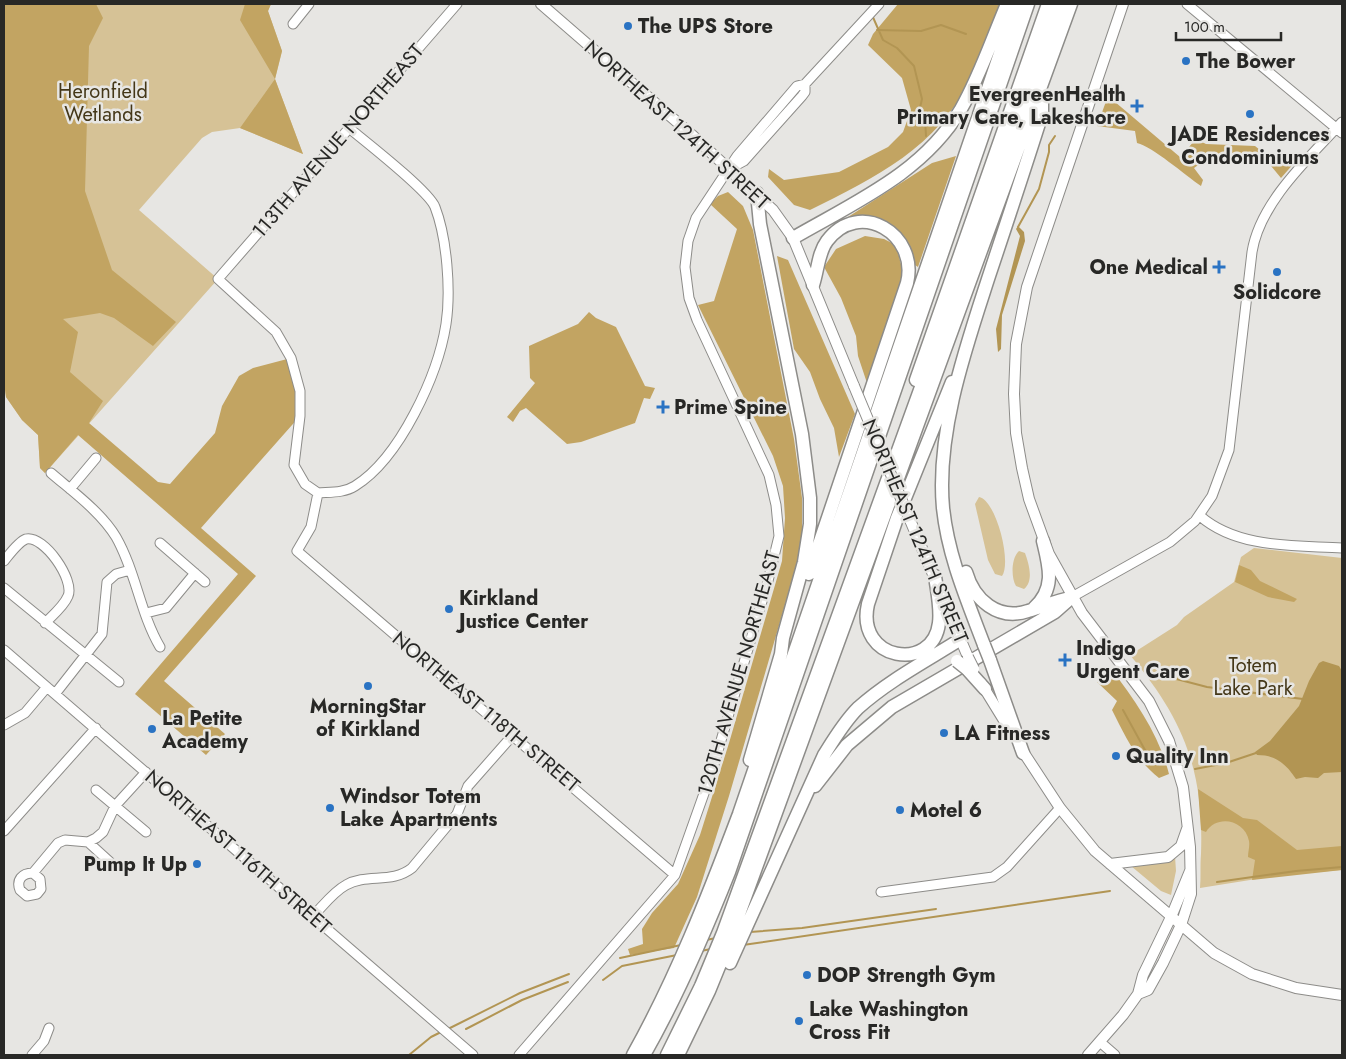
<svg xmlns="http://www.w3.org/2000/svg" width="1346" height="1059" viewBox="0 0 1346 1059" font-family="Jost,sans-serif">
<rect width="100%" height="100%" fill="#e7e6e3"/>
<path fill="#d6c296" d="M 4,4 L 271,4 L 268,11 L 282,51 L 275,79 L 303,154 L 240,128 L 212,132 L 202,138 L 139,210 L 218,279 L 45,473 L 40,468 L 38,435 L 22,420 L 6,397 L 4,382 Z
M 979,497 C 996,500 1012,562 1002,576 L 995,574 L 988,560 L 975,504 Z
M 1254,548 L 1342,558 L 1342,870 L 1281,875 L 1200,888 C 1201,877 1200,866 1201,854 C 1204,769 1183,719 1130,655 L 1177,625 L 1184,617 L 1234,582 L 1241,557 Z
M 1019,551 L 1025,553 C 1029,564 1034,581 1024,589 L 1016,586 C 1011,578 1011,558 1019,551 Z
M 1175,856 L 1176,871 L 1171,895 L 1161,891 L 1131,866 Z"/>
<path fill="#c2a462" d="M 4,4 L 96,4 L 103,18 L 89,46 L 85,191 L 112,270 L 176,322 L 153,346 L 114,318 L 100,313 L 63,319 L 78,332 L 70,372 L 103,401 L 89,423 L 158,482 L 170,484 L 215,433 L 222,406 L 239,376 L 253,368 L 291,358 L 300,416 L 201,528 L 256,576 L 164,681 L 225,734 L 206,755 L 135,694 L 238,574 L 78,435 L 45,473 L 40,468 L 38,435 L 22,420 L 6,397 L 4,382 Z
M 245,4 L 271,4 L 268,11 L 282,51 L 275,79 L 303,154 L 240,128 L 275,79 L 240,20 Z
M 898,4 L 1000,4 C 991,28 982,54 971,78 C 938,147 875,178 810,210 L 794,205 L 768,177 L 769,169 L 784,180 L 839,172 L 888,147 L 903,132 L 911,110 L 902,78 L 868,45 L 873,34 Z
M 1108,96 L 1180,157 L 1196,139 L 1206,144 L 1255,146 L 1274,161 L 1282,151 L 1295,162 L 1281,178 L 1267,161 L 1234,157 L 1208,158 L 1194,168 L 1203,180 L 1201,186 C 1185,175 1153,147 1137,143 L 1135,131 L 1097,126 Z
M 956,156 L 918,267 L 915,265 C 908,225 885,217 848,217 L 932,163 Z
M 728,192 L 743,206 L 753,230 L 794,439 L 802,498 L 802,538 L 797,564 L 729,796 L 697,897 L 674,948 L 630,955 L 628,949 L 643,944 L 642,929 L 652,913 L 678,884 L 700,835 L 729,743 L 782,561 L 785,518 L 783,486 L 773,456 L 698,305 L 714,301 L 737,229 L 710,204 L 718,196 Z
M 865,236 L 884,239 L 896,245 L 902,268 L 901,285 L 867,383 L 858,356 L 856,336 L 841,298 L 824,267 L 836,249 Z
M 777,256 L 788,260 L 855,414 L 839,457 L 834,428 L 820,399 L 810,372 L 794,349 Z
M 589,312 L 596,318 L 616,327 L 645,386 L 655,388 L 650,399 L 644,398 L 635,423 L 581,442 L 567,444 L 526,408 L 520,411 L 513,422 L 507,417 L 535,383 L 530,378 L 529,346 L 578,324 Z
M 1239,565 L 1251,570 L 1260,581 L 1297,599 L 1294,602 L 1268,597 L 1235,582 Z
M 1111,669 C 1136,701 1159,735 1169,774 L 1159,778 C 1136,760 1125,736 1112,710 L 1117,701 L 1097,682 Z
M 1198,789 L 1243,818 L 1257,820 L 1297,850 L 1342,846 L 1342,870 L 1252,880 L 1255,860 L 1248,857 C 1248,852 1250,846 1249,841 C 1245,820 1217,814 1206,832 L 1201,830 Z"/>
<path fill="#b29553" d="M 1018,226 L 1024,232 L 1025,241 L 1002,315 L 1001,349 L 998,352 L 996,329 L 1020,236 L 1016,229 Z
M 1323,661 L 1339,666 L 1342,671 L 1342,772 L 1324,773 L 1318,778 L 1305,777 L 1296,779 C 1286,764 1276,755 1257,755 L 1255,752 L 1270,741 L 1299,706 L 1309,681 L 1319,663 Z"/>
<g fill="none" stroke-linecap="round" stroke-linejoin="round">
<path stroke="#b29553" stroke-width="2" d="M 872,15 L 883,40 L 897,48 L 914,66 L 922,99 L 919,112 L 925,119 L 926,136
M 877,30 L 921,31 L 941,25 L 966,34
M 1018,227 L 1039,189 L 1049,152 L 1049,145 L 1055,136
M 1165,676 L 1207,687 L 1303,699
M 1123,710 L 1145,750 L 1158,765
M 1195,769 L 1226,763 L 1256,753
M 1217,882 L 1296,871 L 1342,867
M 750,932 L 802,928 L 936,909
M 706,940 L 716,938
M 743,945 L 1110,891
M 701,951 L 711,949
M 620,958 L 681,945
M 603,980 L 622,966 L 677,955
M 448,1029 L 520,993 L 569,974
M 466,1029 L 522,1000 L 568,982
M 409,1055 L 431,1037 L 441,1032"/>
<defs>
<path id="minor" d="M 1187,4 L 1342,133
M 293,24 L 309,4
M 731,168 L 744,161 L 802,96 L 805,92 L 805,84
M 51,473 C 73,492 101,512 116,537 C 136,572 140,613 160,647
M 70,489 L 96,458
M 318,493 L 305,484 L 294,465 L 300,416 L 300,391 L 291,358 L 276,332 L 218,279 L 457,4
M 318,493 L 311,527 L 297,551 L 675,875
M 318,493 C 331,492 344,493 355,486 C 400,458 438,375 446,324 C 451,291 447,238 435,207 C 429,191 366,142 349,128
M 1200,516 C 1238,549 1295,545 1342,548
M 160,543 L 205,582
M 4,561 C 9,555 18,542 26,539 C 44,535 75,580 68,596 C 64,606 53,615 45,623
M 4,588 L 119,682
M 1072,597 L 1170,542 L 1195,521 L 1212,496 L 1229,450 L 1252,252 C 1260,202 1309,158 1342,122
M 146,613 L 166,608 L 195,573
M 4,650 L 473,1055
M 55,694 L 102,634 L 107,582 L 116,574 L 130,570
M 4,725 L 25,713 L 47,687
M 96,790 L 146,832
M 4,831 L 96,728
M 88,842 L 110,862
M 33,873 L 40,879 L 41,889 L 37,894 L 27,896 L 20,890 C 16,880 22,873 33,873 L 58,843 L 65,840 L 88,842 L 96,838 L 103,832 L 115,806 L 146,772
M 881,892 L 993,877 L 1007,867 L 1060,808
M 312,917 C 323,906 333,892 346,885 C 367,873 392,884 412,868 L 457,814 L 468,786 L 513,735
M 1100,1042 L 1115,1055
M 32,1055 L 44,1041 L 49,1028
M 519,1055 L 675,875 L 712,771 L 768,581 L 779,536 L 776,505 L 769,475 L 697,320 L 689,298 L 685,267 L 688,241 L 696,218 L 737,156 L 797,86 L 805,84 L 879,4"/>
<path id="major" d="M 541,4 L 692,135 L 773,210 L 793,238 L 854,386
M 1123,4 L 1027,287 L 1016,344 L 1014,394 L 1016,433 L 1022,468 L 1029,499 L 1049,554 L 1082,613 L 1149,701 L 1169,741 L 1183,787 L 1190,847 L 1191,894 L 1181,925 L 1163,963 L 1148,990 L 1138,994
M 910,520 L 968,657
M 981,683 L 1013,735
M 1020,747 L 1060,808 L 1095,851 L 1214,953 L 1252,974 L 1296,988 L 1342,995
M 1110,864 L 1168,857 L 1181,846 L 1187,829
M 1088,1055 L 1123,1015 L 1138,994 L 1143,975 L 1171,917 L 1190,871"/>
<path id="highway" d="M 793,238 C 855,202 923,173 961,109 C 980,76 992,39 1007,4
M 916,380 L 1048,4
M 966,572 C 974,600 998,621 1028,611 C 1043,607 1055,601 1070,598
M 809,574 L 907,283 C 919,234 859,198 827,241 C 818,253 818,270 813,285
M 935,576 C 937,591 941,608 939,623 C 933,673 855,661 868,604 L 897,518 L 952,382
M 1034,608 C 1056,588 1049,566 1043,541
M 984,645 C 967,600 948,556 943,508 C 936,432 966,347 989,276 C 1007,222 1025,168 1042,114 L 1042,93
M 990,660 L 1023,753
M 967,669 L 985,689
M 750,760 L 781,654 L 783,638 L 804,562 L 810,524 L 810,498 L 802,434 L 760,224 L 757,193
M 815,786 L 847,745 L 892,707 L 1055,612 L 1072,597
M 730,963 L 824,755 C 834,739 844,722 858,708 C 888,681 926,661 961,639
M 633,1055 C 676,978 708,896 739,814 L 1017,4
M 644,1055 C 677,997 704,935 729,872 L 1028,4
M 667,1055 L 701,986 L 723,933 L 1060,4
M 678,1055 L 709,991 L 727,947 L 1071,4"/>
</defs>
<use href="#minor" stroke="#8d8c89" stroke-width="11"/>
<use href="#major" stroke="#8d8c89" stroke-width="12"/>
<use href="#highway" stroke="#8d8c89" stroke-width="15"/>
<use href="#minor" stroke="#fff" stroke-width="9"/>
<use href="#major" stroke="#fff" stroke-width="10"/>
<use href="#highway" stroke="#fff" stroke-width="12"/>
<defs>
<path id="major-bridge" d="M 854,386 L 910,520
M 968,657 L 974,669"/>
<path id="highway-bridge" d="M 984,645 L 990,660
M 957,661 L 967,669"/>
</defs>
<use href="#major-bridge" stroke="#8d8c89" stroke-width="12" stroke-linecap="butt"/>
<use href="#highway-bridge" stroke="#8d8c89" stroke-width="15" stroke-linecap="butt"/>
<use href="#major-bridge" stroke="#fff" stroke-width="10"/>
<use href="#highway-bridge" stroke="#fff" stroke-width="12"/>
</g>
<g fill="#2a73c3" stroke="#e7e6e3" stroke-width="2">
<circle cx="628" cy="26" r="5"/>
<circle cx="1186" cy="61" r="5"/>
<path d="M1134.5 98.5h5v5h5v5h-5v5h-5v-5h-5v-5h5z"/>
<circle cx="1250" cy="114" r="5"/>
<path d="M1216.5 259.5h5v5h5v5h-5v5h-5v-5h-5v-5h5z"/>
<circle cx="1277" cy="272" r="5"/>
<path d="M660.5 399.5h5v5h5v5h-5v5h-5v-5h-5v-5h5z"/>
<circle cx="449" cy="609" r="5"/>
<path d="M1062.5 652.5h5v5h5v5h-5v5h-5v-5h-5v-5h5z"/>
<circle cx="368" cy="686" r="5"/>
<circle cx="152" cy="729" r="5"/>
<circle cx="944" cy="733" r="5"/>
<circle cx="1116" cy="756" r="5"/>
<circle cx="330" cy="808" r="5"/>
<circle cx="900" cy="810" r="5"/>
<circle cx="197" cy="864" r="5"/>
<circle cx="807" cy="975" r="5"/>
<circle cx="799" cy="1021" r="5"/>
</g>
<g text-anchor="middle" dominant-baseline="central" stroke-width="5" stroke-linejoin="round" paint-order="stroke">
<g font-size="20" font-weight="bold" fill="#282826" stroke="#e7e6e3" text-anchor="start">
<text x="638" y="26">The UPS Store</text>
<text x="1196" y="61">The Bower</text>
<text x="1126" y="94" text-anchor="end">EvergreenHealth<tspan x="1126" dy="23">Primary Care, Lakeshore</tspan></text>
<text x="1250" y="134" text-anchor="middle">JADE Residences<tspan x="1250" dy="23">Condominiums</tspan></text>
<text x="1208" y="267" text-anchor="end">One Medical</text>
<text x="1277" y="292" text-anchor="middle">Solidcore</text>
<text x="674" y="407">Prime Spine</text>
<text x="459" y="598">Kirkland<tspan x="459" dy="23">Justice Center</tspan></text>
<text x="1076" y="648">Indigo<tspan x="1076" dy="23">Urgent Care</tspan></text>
<text x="368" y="706" text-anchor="middle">MorningStar<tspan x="368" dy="23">of Kirkland</tspan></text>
<text x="162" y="718">La Petite<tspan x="162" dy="23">Academy</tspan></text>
<text x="954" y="733">LA Fitness</text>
<text x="1126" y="756">Quality Inn</text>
<text x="340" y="796">Windsor Totem<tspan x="340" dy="23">Lake Apartments</tspan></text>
<text x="910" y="810">Motel 6</text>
<text x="187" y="864" text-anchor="end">Pump It Up</text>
<text x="817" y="975">DOP Strength Gym</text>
<text x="809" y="1009">Lake Washington<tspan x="809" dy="23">Cross Fit</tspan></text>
</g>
<g font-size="20" fill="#443718" stroke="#e7e6e3">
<text x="103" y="91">Heronfield<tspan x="103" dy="23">Wetlands</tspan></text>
<text x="1253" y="665">Totem<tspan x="1253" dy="23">Lake Park</tspan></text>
</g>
<g font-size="20" fill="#282826" stroke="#e7e6e3">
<text transform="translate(677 125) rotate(42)">NORTHEAST 124TH STREET</text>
<text transform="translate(338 141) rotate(-49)">113TH AVENUE NORTHEAST</text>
<text transform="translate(915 531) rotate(67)">NORTHEAST 124TH STREET</text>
<text transform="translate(739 673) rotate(-74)">120TH AVENUE NORTHEAST</text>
<text transform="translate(486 712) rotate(40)">NORTHEAST 118TH STREET</text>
<text transform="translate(238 852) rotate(41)">NORTHEAST 116TH STREET</text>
</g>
</g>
<rect width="1346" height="1059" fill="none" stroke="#282826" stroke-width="10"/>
<path d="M1176 32v8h105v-8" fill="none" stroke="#282826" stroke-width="2.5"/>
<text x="1184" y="32" font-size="15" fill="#282826" stroke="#e7e6e3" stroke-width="4" paint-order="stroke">100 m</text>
</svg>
